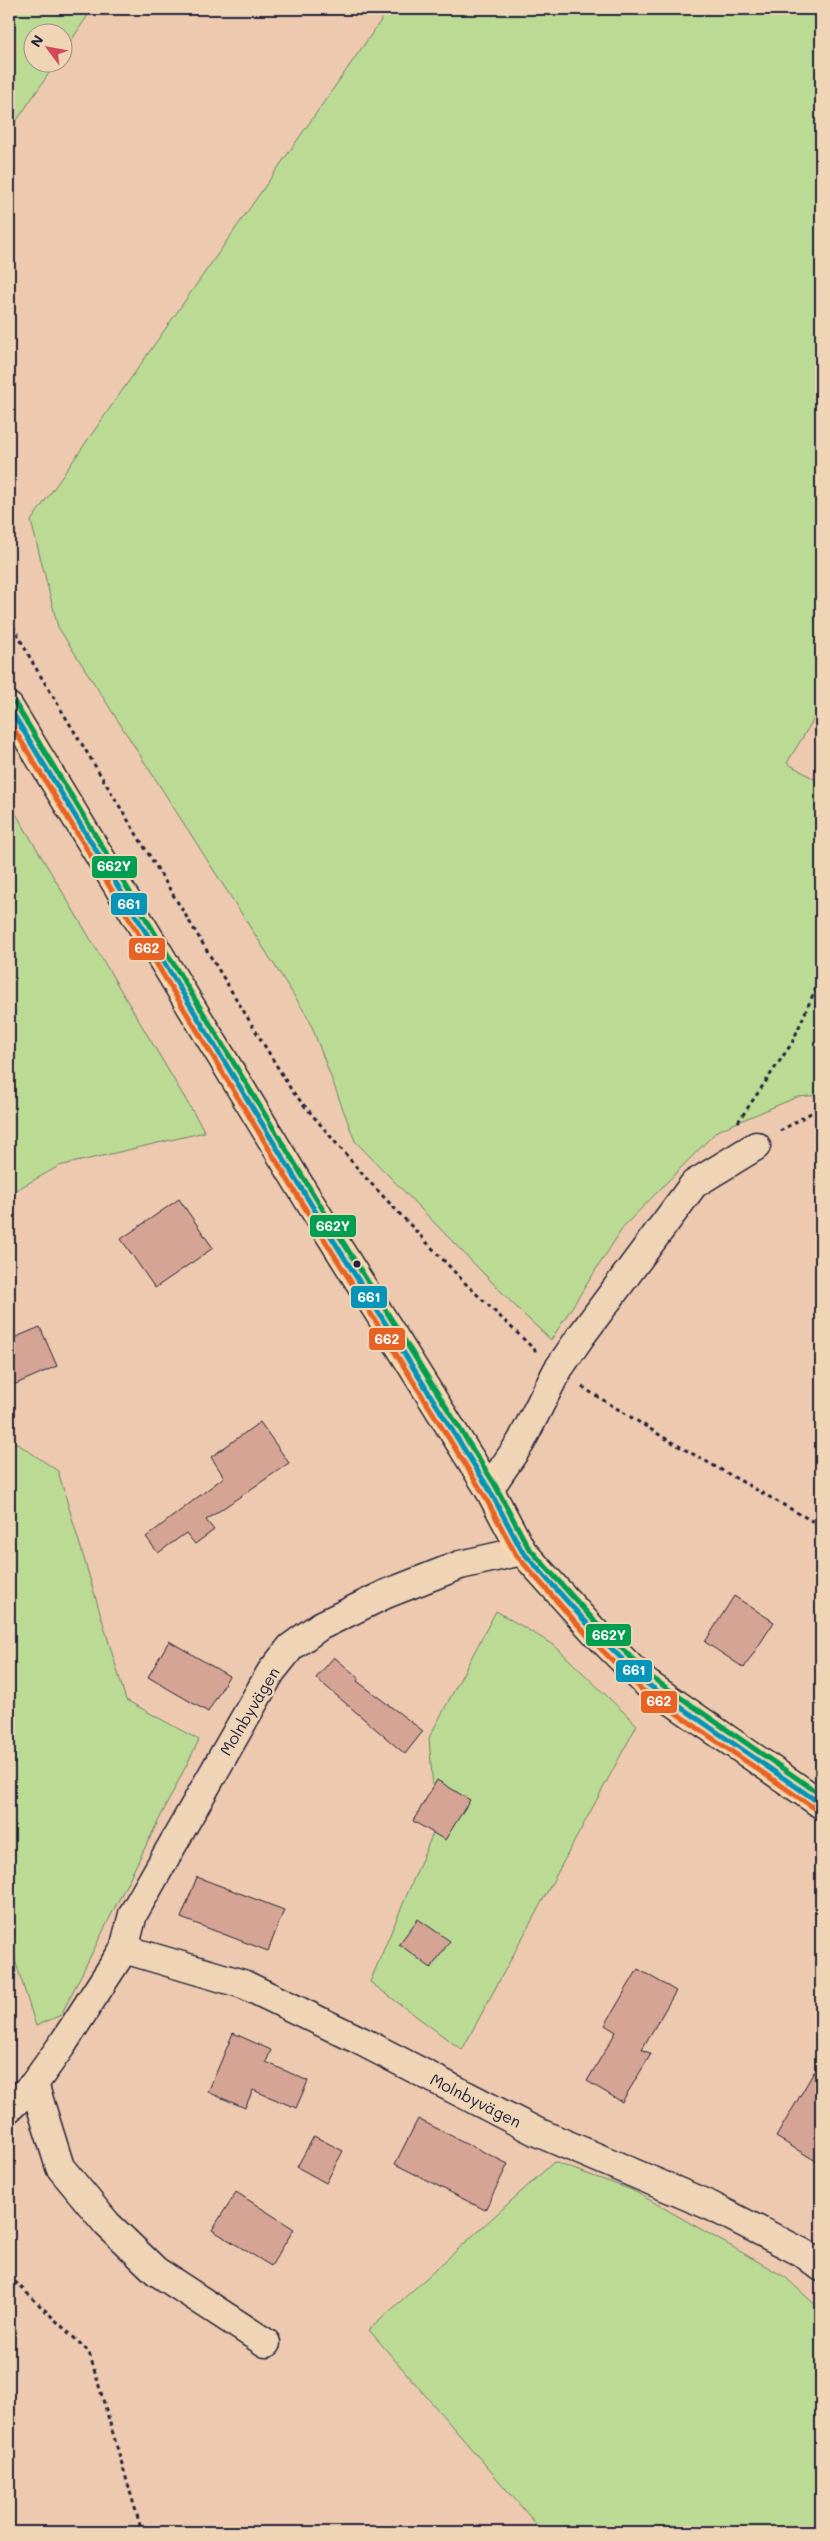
<svg xmlns="http://www.w3.org/2000/svg" width="830" height="2541" viewBox="0 0 830 2541" font-family="Mali,sans-serif">
<rect width="100%" height="100%" fill="#edcaaf"/>
<filter id="ink" filterUnits="userSpaceOnUse"><feTurbulence type="fractalNoise" baseFrequency=".02" numOctaves="2"/><feDisplacementMap in="SourceGraphic" scale="10" xChannelSelector="R" yChannelSelector="G"/><feConvolveMatrix kernelMatrix="1 2 1 2 8 2 1 2 1" color-interpolation-filters="sRGB"/></filter>
<g filter="url(#ink)">
<path fill="#bbdb94" stroke="#6e7e68" d="M 9,9 L 92,9 L 63,53 L 62,32 L 32,32 L 32,62 L 56,63 L 9,132 Z
M 389,9 L 821,9 L 821,707 L 787,763 L 821,783 L 821,1095 L 797,1097 L 717,1131 L 624,1226 L 551,1340 L 520,1311 L 355,1141 L 309,1019 L 58,627 L 31,521 Z
M 9,802 L 205,1132 L 59,1166 L 9,1194 Z
M 9,1438 L 58,1471 L 126,1700 L 199,1740 L 61,2015 L 36,2026 L 9,1941 Z
M 496,1611 L 554,1645 L 637,1725 L 462,2050 L 370,1982 L 436,1826 L 429,1738 Z
M 554,2162 L 632,2190 L 785,2277 L 821,2310 L 821,2532 L 543,2532 L 369,2330 Z"/>
<path fill="#d5a494" stroke="#22223b" d="M 179,1199 L 213,1248 L 155,1288 L 121,1239 Z
M 40,1327 L 57,1366 L 9,1387 L 9,1340 Z
M 260,1422 L 289,1463 L 206,1520 L 214,1530 L 195,1544 L 186,1533 L 158,1553 L 146,1537 L 224,1477 L 211,1457 Z
M 734,1596 L 774,1622 L 744,1668 L 705,1642 Z
M 169,1641 L 229,1676 L 208,1712 L 148,1677 Z
M 334,1657 L 359,1678 L 357,1681 L 423,1731 L 405,1754 L 316,1678 Z
M 437,1780 L 470,1800 L 445,1840 L 413,1821 Z
M 197,1877 L 284,1910 L 268,1951 L 181,1918 Z
M 418,1919 L 450,1941 L 431,1968 L 399,1944 Z
M 638,1969 L 676,1991 L 642,2049 L 651,2054 L 622,2102 L 587,2081 L 616,2032 L 605,2025 Z
M 233,2033 L 271,2050 L 266,2062 L 308,2081 L 296,2108 L 253,2090 L 245,2108 L 208,2092 Z
M 821,2060 L 821,2164 L 776,2137 Z
M 418,2119 L 508,2164 L 485,2210 L 395,2164 Z
M 314,2136 L 343,2151 L 326,2183 L 297,2167 Z
M 236,2192 L 294,2229 L 271,2266 L 212,2230 Z"/>
<g fill="none" stroke-linecap="round" stroke-linejoin="round">
<defs>
<path id="minor" d="M 489,1489 L 521,1442 L 557,1371 L 581,1336 L 694,1184 L 756,1146
M 124,1949 L 243,1984 L 361,2041 L 537,2132 L 711,2206 L 803,2253 L 821,2267
M 34,2084 L 60,2167 L 107,2224 L 156,2271 L 266,2343
M 9,2108 L 34,2084 L 62,2045 L 124,1949 L 133,1914 L 271,1672 L 291,1647 L 320,1626 L 386,1594 L 460,1565 L 522,1551"/>
<path id="major" d="M 9,707 L 317,1214 L 489,1489 L 522,1551 L 593,1630 L 646,1683 L 821,1804"/>
</defs>
<use href="#minor" stroke="#22223b" stroke-width="31"/>
<use href="#major" stroke="#22223b" stroke-width="31"/>
<path stroke="#22223b" stroke-width="3" stroke-dasharray="4 4" stroke-linecap="butt" d="M 9,619 L 34,665 L 292,1091 L 364,1176 L 466,1284 L 536,1351
M 738,1122 L 792,1043 L 821,976
M 780,1131 L 821,1107
M 582,1387 L 668,1440 L 821,1526
M 9,2276 L 89,2352 L 142,2532"/>
<use href="#minor" stroke="#efd4b6" stroke-width="28"/>
<use href="#major" stroke="#fcdcac" stroke-width="28"/>
<defs>
<path id="bus-1" d="M 9,707 L 317,1214 L 489,1489 L 522,1551 L 593,1630 L 646,1683 L 821,1804"/>
<path id="bus-2" d="M 9,721 L 311,1218 L 483,1493 L 516,1555 L 587,1635 L 641,1689 L 817,1810"/>
<path id="bus-3" d="M 15,703 L 323,1210 L 495,1485 L 528,1547 L 598,1625 L 651,1677 L 821,1795"/>
</defs>
<use href="#bus-1" stroke="#efd4b6" stroke-width="9"/>
<use href="#bus-2" stroke="#efd4b6" stroke-width="9"/>
<use href="#bus-3" stroke="#efd4b6" stroke-width="9"/>
<use href="#bus-1" stroke="#0595b8" stroke-width="5"/>
<use href="#bus-2" stroke="#e86223" stroke-width="5"/>
<use href="#bus-3" stroke="#029f50" stroke-width="5"/>
</g>
</g>
<circle fill="#22223b" stroke="#efd4b6" stroke-width="2" cx="357" cy="1264" r="4.5"/>
<g text-anchor="middle" dominant-baseline="central" stroke-width="5" stroke-linejoin="round" paint-order="stroke">
<g font-size="16" fill="#22223b" stroke="#efd4b6">
<text transform="translate(249 1711) rotate(-59)">Molnbyvägen</text>
<text transform="translate(476 2100) rotate(27)">Molnbyvägen</text>
</g>
</g>
<g stroke="#efd4b6" stroke-width="2">
<rect x="91" y="855" width="47" height="24" rx="5" fill="#029f50"/>
<rect x="110" y="892" width="38" height="24" rx="5" fill="#0595b8"/>
<rect x="128" y="937" width="38" height="24" rx="5" fill="#e86223"/>
<rect x="309" y="1214" width="48" height="24" rx="5" fill="#029f50"/>
<rect x="350" y="1285" width="38" height="24" rx="5" fill="#0595b8"/>
<rect x="368" y="1327" width="38" height="24" rx="5" fill="#e86223"/>
<rect x="585" y="1623" width="47" height="24" rx="5" fill="#029f50"/>
<rect x="615" y="1659" width="38" height="24" rx="5" fill="#0595b8"/>
<rect x="640" y="1690" width="38" height="24" rx="5" fill="#e86223"/>
</g>
<g font-size="14" text-anchor="middle" font-weight="bold" fill="#fff">
<text x="114" y="871">662Y</text>
<text x="129" y="909">661</text>
<text x="147" y="953">662</text>
<text x="333" y="1231">662Y</text>
<text x="369" y="1302">661</text>
<text x="387" y="1344">662</text>
<text x="609" y="1640">662Y</text>
<text x="634" y="1675">661</text>
<text x="659" y="1706">662</text>
</g>
<rect width="830" height="2541" fill="none" stroke="#efd4b6" stroke-width="30"/>
<rect x="15" y="15" width="800" height="2511" fill="none" stroke="#22223b" stroke-width="2" filter="url(#ink)"/>
<g transform="translate(48 48) rotate(302)"><circle r="24" fill="#efd4b6" stroke="#9d8d85"/>
<path d="M0-4L9 19L0 12L-9 19Z" fill="#d1495b"/>
<text y="-8" font-size="14" font-weight="bold" text-anchor="middle" fill="#22223b">N</text>
</g>
</svg>
